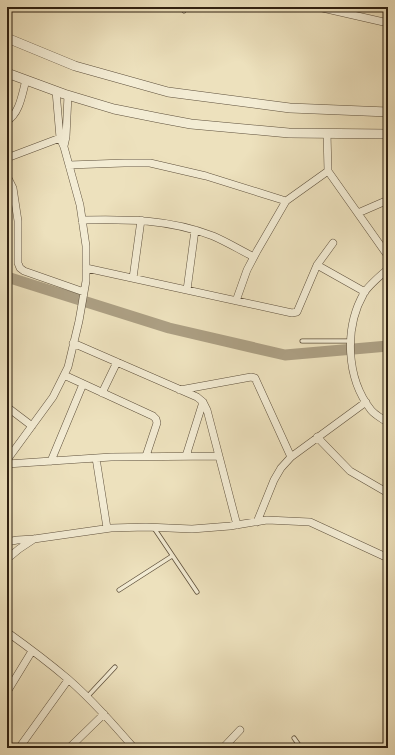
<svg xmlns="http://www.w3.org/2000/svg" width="395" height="755" viewBox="0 0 395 755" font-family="'EB Garamond',serif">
<rect width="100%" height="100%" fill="#ede1bd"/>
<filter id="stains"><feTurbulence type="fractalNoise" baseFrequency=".005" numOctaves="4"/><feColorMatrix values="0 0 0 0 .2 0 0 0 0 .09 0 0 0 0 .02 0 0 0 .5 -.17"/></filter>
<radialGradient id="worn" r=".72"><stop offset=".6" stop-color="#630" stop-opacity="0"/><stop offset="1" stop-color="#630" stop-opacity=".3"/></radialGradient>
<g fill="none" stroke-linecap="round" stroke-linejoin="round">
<path stroke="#ac9f83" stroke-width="11" d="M 7,277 L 169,328 L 285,355 L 388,346"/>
<defs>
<path id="service" d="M 184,11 L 185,7
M 302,341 L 350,341
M 154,528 L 197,592
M 119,590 L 172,556
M 87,697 L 115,667
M 294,738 L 301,748"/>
<path id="minor" d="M 318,7 L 388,23
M 7,121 C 20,113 22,94 26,80
M 327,133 L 328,171 L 388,256
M 64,146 L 66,137 L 68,95
M 7,158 L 60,138
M 69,165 L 124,163 L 150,163 L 206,176 L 286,201 L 328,171
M 7,176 L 13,188 L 18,221 L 18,263 L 20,268 L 24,271 L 84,292
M 358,213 L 388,200
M 82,220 C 127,219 169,219 213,236 C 227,242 240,250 254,257
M 317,265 L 365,292
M 86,268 L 292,313 L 297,312 L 317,265 L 333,243
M 388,269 C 381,275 369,285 364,293 C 344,328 346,378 371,410 C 375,415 383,419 388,423
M 133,278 L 141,220
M 187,290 L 195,230
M 236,301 L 247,270 L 257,251 L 286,201
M 73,343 L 197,397 L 203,402 L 207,410 L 237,525
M 64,375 L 153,416 L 156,419 L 157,423 L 146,456
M 180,390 L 251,377 L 255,378 L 291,457
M 102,393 L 117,362
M 7,407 L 32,426
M 317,437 L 350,471 L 388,493
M 186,456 L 203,402
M 96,458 L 107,528
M 7,460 L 53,397 L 68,367 L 79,321 L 86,281 L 86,246 L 80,205 L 64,147 L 60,138 L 56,91
M 51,461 L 83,384
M 7,464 L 111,457 L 219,456
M 257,522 L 274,480 L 281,468 L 291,457 L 366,402
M 7,542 L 17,540 L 34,539 L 111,528 L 146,527 L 192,529 L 230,526 L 267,520 L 310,522 L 388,558
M 7,559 L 19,549 L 34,539
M 7,632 C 28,647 48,662 68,679 C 92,700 113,724 134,748
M 7,692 L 32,651
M 19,748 L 68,680
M 69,748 L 104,714
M 223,748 L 240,730"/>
<path id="tertiary" d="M 7,38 L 75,66 L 168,92 L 290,108 L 388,112
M 7,73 L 64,94 L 114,109 L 159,118 L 191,124 L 289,133 L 388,134"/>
</defs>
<use href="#service" stroke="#5e503c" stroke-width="5"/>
<use href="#minor" stroke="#5e503c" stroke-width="8"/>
<use href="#tertiary" stroke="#5e503c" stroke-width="10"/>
<use href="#service" stroke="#f3ecd4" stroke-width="3.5"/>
<use href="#minor" stroke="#f3ecd4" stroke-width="7"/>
<use href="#tertiary" stroke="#f3ecd4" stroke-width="9"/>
</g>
<rect width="395" height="755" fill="none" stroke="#ede1bd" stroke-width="24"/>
<rect x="8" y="8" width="379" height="739" fill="none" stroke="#2f2011" stroke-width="2"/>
<rect x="12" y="12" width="371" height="731" fill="none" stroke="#2f2011"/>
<rect width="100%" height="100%" filter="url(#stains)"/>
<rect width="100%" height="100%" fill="url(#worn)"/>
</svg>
